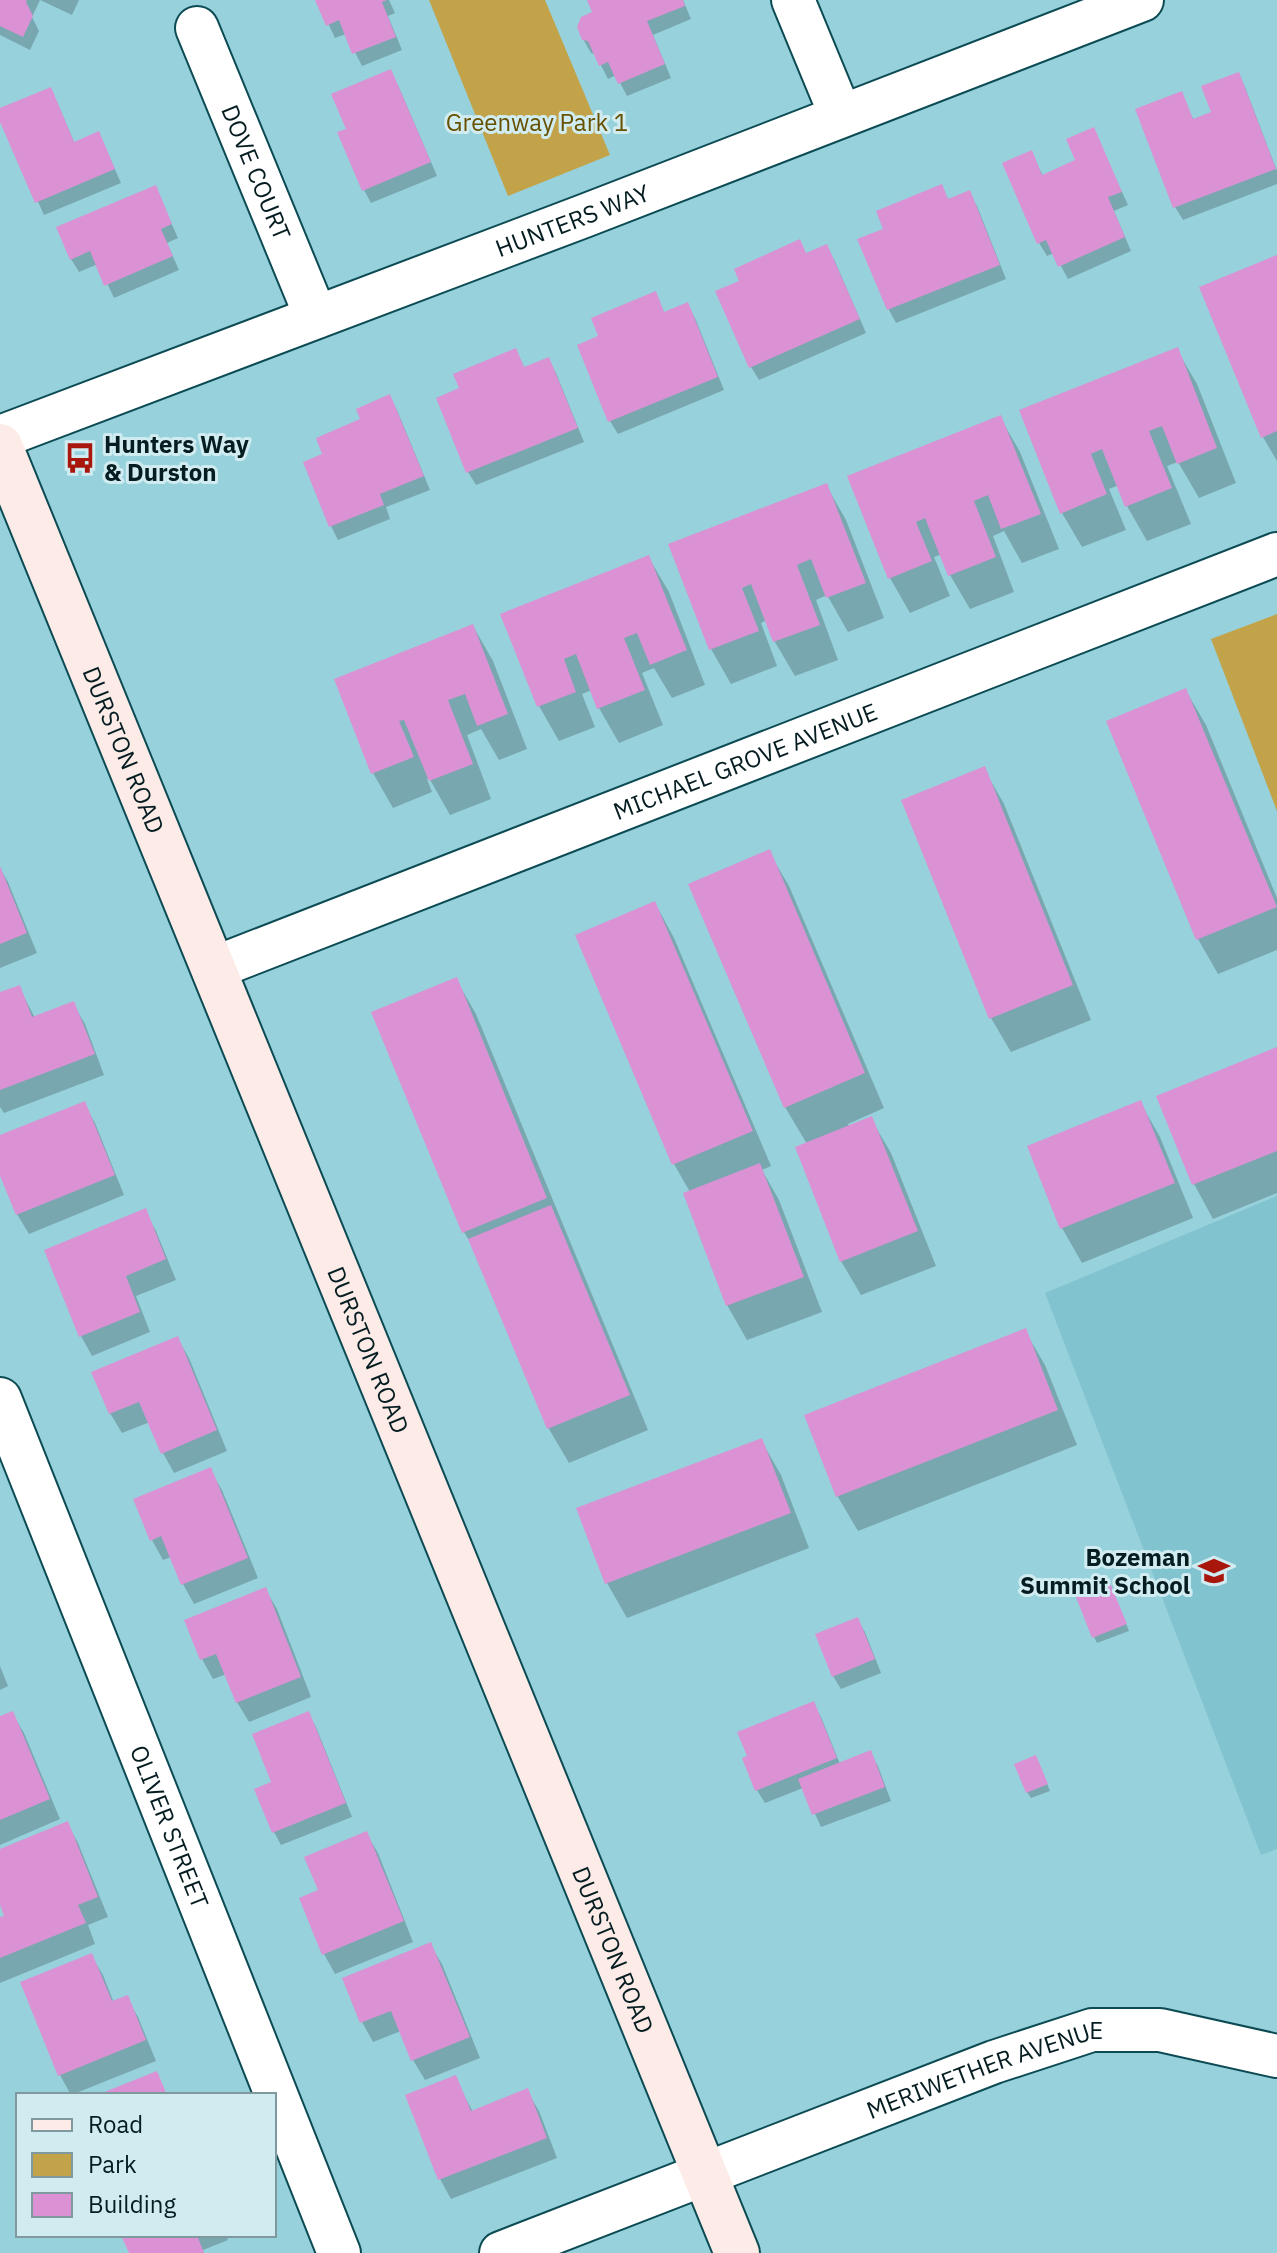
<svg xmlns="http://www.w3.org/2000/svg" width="1277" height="2253" viewBox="0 0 1277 2253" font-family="'IBM Plex Sans',sans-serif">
<rect width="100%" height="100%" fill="#97d1db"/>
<path fill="#81c4d0" d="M 1277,1196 L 1277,1849 L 1261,1855 L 1045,1293 Z"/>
<path fill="#c3a34a" d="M 429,0 L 545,0 L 610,155 L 508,196 Z
M 1277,614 L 1277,811 L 1211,639 Z"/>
<path fill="#0003" d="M 0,0 L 40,0 L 32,17 L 39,31 L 30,50 L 0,35 Z
M 40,0 L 79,0 L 72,15 Z
M 317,0 L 389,0 L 395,13 L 388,16 L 402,50 L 362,66 L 346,34 L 335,38 Z
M 590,0 L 683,0 L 691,19 L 653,35 L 671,78 L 627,96 L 616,75 L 608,79 L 595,54 L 591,53 L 583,39 L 595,14 Z
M 1238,74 L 1245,87 L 1277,171 L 1277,184 L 1183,220 L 1175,207 L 1181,93 L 1194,121 L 1214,113 Z
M 398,85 L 437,176 L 371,203 L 364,190 L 348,130 Z
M 57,102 L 75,144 L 105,147 L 121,183 L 44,215 L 0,117 L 0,110 Z
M 1093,129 L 1128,205 L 1114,211 L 1131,251 L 1068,279 L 1054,253 L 1047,256 L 1039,243 L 1031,152 L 1043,176 L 1078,161 Z
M 155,187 L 178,238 L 167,243 L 179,270 L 114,298 L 98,264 L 79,272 L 71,259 Z
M 941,187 L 949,200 L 969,193 L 977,206 L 1006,279 L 896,323 L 889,310 L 860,240 L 886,230 Z
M 807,255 L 834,259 L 866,333 L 759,380 L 751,367 L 742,282 Z
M 1277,258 L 1277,461 L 1263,437 Z
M 655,294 L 665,314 L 687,304 L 695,318 L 724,390 L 618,434 L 610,421 L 601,337 Z
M 1177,350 L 1197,384 L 1236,483 L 1199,498 L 1178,462 L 1167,466 L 1191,524 L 1147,541 L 1127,506 L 1119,485 L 1109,489 L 1126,530 L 1082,547 L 1062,513 L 1021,411 Z
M 516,351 L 525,369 L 548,359 L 556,373 L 584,442 L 476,485 L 468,472 L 439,399 L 461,389 Z
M 389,397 L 397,410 L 430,490 L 386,507 L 390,519 L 338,540 L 331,526 L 325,455 Z
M 1000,417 L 1020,452 L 1059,549 L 1022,563 L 1004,531 L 993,536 L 1014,592 L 970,609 L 950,575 L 942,554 L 934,557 L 950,596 L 910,613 L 890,578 L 850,477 Z
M 826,485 L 846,520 L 884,618 L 848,632 L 827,595 L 816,600 L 838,660 L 795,676 L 775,642 L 767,620 L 761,623 L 777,666 L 731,684 L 711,649 L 671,545 Z
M 649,558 L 669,592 L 705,685 L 672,698 L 654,668 L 642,673 L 663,725 L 619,743 L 599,708 L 592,690 L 582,694 L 595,727 L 559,741 L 539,706 L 503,615 Z
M 473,626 L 493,661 L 527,749 L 499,760 L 481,729 L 467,735 L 491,799 L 450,815 L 429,778 L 427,779 L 432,792 L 393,808 L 373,773 L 337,680 Z
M 1186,691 L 1206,725 L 1277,898 L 1277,950 L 1218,974 L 1198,939 L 1109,723 Z
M 984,769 L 1004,804 L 1091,1020 L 1011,1052 L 991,1018 Z
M 769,852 L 789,886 L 884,1108 L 848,1124 L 849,1127 L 871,1119 L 891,1153 L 936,1266 L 861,1295 L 841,1261 L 807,1144 L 785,1107 L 690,885 Z
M 0,868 L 8,882 L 37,953 L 0,968 Z
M 655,903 L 674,938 L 771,1166 L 762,1170 L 779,1200 L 822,1312 L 747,1340 L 727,1305 L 690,1192 L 674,1164 Z
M 456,979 L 476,1014 L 648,1430 L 569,1463 L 549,1429 L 477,1254 L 464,1232 Z
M 19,987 L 35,1018 L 73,1004 L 85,1024 L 104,1075 L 4,1113 L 0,1107 L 0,994 Z
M 1277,1049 L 1277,1193 L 1213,1219 L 1194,1184 Z
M 1140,1102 L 1160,1137 L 1193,1218 L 1082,1263 L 1062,1228 L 1029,1147 Z
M 84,1104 L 95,1123 L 124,1195 L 29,1234 L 17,1214 L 0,1171 L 0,1137 Z
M 145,1211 L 156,1231 L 176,1280 L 136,1296 L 150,1332 L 92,1356 L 81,1336 Z
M 1025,1331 L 1045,1365 L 1077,1445 L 858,1531 L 838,1497 L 806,1416 Z
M 177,1338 L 189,1358 L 227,1451 L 174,1473 L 163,1453 L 150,1422 L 122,1433 L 110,1413 Z
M 761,1440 L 781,1475 L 809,1548 L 627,1618 L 607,1583 Z
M 210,1470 L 222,1490 L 258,1578 L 194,1604 L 183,1584 L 171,1557 L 163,1560 L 152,1540 Z
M 1111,1587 L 1129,1631 L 1097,1643 L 1094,1637 Z
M 265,1589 L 277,1609 L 311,1697 L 249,1722 L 237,1702 L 227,1674 L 213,1679 L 202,1659 L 186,1621 Z
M 857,1619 L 865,1632 L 881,1673 L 841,1689 L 833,1676 Z
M 0,1666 L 8,1686 L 0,1690 Z
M 813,1704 L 821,1717 L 840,1764 L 870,1753 L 878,1766 L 891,1801 L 821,1827 L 803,1788 L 765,1803 L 757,1790 Z
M 12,1713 L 24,1733 L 60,1819 L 0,1845 L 0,1719 Z
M 308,1714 L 316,1727 L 352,1817 L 281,1845 L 274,1832 L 274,1783 Z
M 1039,1764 L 1050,1791 L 1031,1798 L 1027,1792 Z
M 67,1823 L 78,1843 L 108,1917 L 88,1925 L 95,1944 L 0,1983 L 0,1920 L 7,1917 L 0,1900 L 0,1851 Z
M 366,1833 L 378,1853 L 413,1942 L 335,1974 L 324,1954 L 320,1891 Z
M 430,1944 L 442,1964 L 480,2058 L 425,2080 L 413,2060 L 401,2031 L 373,2042 L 362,2022 L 344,1979 Z
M 91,1955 L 103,1975 L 114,2003 L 127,1998 L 138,2017 L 156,2061 L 71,2095 L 60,2075 Z
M 455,2078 L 473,2112 L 527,2091 L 539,2111 L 557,2158 L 451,2199 L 440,2179 Z
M 124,2235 L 226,2235 L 228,2240 L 203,2250 L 204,2253 L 131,2253 Z"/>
<path fill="#da92d4" d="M 0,0 L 27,0 L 26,2 L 33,16 L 23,37 L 0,26 Z
M 315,0 L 387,0 L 382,2 L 396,37 L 352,54 L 339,20 L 326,26 Z
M 587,0 L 683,0 L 685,6 L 647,21 L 665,64 L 618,84 L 608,62 L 599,66 L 588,41 L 582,40 L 577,27 L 581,17 L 592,12 Z
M 391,69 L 431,162 L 362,191 L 337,132 L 346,129 L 331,94 Z
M 1239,72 L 1276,169 L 1173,208 L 1135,109 L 1182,91 L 1193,119 L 1211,112 L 1201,86 Z
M 51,87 L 74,142 L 99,131 L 115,169 L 35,203 L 0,122 L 0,108 Z
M 1094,127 L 1122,192 L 1108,197 L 1125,237 L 1058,267 L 1046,240 L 1037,244 L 1002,163 L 1032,150 L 1042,175 L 1075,160 L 1066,139 Z
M 942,184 L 948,199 L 970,190 L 1000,265 L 887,310 L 857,239 L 883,229 L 876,211 Z
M 156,185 L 172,224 L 161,229 L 173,256 L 104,286 L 90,251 L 70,260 L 56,227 Z
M 800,239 L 806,253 L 827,244 L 860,319 L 749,368 L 715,291 L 739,281 L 734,269 Z
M 1277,255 L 1277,431 L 1261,438 L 1199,287 Z
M 656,291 L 664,312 L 688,302 L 718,377 L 608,422 L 577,345 L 598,336 L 591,318 Z
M 1178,347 L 1217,448 L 1177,464 L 1162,426 L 1149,431 L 1172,488 L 1125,507 L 1102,449 L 1091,454 L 1107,494 L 1060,514 L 1019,410 Z
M 516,348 L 524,367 L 549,357 L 578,428 L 466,473 L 436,398 L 459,388 L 453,374 Z
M 390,394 L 424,476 L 380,494 L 384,505 L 329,527 L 303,462 L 322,454 L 316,438 L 360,419 L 356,409 Z
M 1001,415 L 1041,514 L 1001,529 L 988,495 L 974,501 L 996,557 L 948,576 L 925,518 L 916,522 L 932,561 L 888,579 L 847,476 Z
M 827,483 L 866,583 L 826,598 L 811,559 L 797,565 L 820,625 L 773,642 L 751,584 L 742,588 L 759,631 L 709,650 L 668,544 Z
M 649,555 L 687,650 L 650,665 L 637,633 L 624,638 L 645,690 L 597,709 L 576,654 L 564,659 L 576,692 L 537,707 L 500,614 Z
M 473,624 L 508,714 L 477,726 L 465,694 L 448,700 L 473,764 L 429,781 L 404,720 L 399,721 L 414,757 L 371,774 L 334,679 Z
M 1186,688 L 1277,907 L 1196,940 L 1106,721 Z
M 985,766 L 1073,985 L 989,1019 L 901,800 Z
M 770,849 L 865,1073 L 784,1108 L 688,884 Z
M 0,866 L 27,933 L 0,944 Z
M 655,901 L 753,1131 L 672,1165 L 575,935 Z
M 457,977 L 547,1198 L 462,1233 L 371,1012 Z
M 20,985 L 32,1017 L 74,1001 L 95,1054 L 0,1090 L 0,992 Z
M 1277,1047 L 1277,1151 L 1192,1185 L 1156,1096 Z
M 1141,1100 L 1175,1183 L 1060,1229 L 1027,1146 Z
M 85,1101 L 115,1175 L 16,1215 L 0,1176 L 0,1135 Z
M 872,1116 L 918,1231 L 840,1262 L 795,1147 Z
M 760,1163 L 804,1277 L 726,1306 L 683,1193 Z
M 551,1205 L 630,1395 L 547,1429 L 468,1239 Z
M 146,1208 L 166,1259 L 126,1276 L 140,1312 L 79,1337 L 44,1250 Z
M 1026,1328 L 1058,1410 L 836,1497 L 804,1415 Z
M 178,1336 L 217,1430 L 161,1454 L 139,1402 L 109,1414 L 91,1372 Z
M 762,1438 L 791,1513 L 605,1584 L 576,1508 Z
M 211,1467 L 248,1558 L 181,1585 L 161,1536 L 150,1541 L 133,1499 Z
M 1108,1578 L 1127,1624 L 1092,1638 L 1074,1592 Z
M 266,1587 L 301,1677 L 236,1703 L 216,1654 L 200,1660 L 184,1620 Z
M 858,1617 L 875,1659 L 832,1677 L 815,1634 Z
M 814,1701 L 837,1758 L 755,1791 L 742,1758 L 747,1756 L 737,1732 Z
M 13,1711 L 50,1799 L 0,1820 L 0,1716 Z
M 309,1711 L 346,1803 L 272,1833 L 254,1789 L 271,1782 L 252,1734 Z
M 871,1750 L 885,1787 L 812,1815 L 798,1779 Z
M 1036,1755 L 1048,1784 L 1026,1793 L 1014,1764 Z
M 68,1821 L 98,1897 L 78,1905 L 86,1923 L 0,1958 L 0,1917 L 4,1916 L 0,1905 L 0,1849 Z
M 367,1831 L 404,1921 L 322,1955 L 299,1898 L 318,1890 L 304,1857 Z
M 431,1942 L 470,2037 L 411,2061 L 391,2011 L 360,2023 L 342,1978 Z
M 92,1953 L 112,2001 L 128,1995 L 146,2040 L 58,2076 L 20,1982 Z
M 157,2071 L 167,2095 L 97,2095 Z
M 456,2075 L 471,2111 L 528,2088 L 547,2138 L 438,2180 L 405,2095 Z
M 121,2235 L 197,2235 L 204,2253 L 129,2253 Z"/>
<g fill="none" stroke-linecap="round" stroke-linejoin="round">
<defs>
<g id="street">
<path d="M 793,0 L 841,116"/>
<path id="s1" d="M 197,28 L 316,317"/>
<path id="s2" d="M 0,437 L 584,216 L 1142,0"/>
<path id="s3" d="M 214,968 L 1277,554"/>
<path id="s4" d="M 0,1399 L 339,2253"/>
<path id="s5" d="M 501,2253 L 994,2062 L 1092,2030 L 1160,2030 L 1277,2056"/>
</g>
<g id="secondary">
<path id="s6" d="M 0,446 L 737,2253"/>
</g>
</defs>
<use href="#street" stroke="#0c4b54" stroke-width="46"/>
<use href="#secondary" stroke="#0c4b54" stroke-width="48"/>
<use href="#street" stroke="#fff" stroke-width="42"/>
<use href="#secondary" stroke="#fdebe8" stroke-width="44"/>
</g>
<defs>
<symbol id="bus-bare" viewBox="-9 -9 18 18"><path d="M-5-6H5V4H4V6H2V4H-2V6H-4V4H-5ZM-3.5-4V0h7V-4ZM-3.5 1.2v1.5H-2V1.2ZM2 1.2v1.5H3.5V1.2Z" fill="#a8160c" stroke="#d0ecf1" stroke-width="2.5" paint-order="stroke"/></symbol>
<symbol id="school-bare" viewBox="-9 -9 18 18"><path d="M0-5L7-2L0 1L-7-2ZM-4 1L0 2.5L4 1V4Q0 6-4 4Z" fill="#a8160c" stroke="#d0ecf1" stroke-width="2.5" paint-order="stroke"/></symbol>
</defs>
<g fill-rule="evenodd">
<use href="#bus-bare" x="58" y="436" width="44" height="44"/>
<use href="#school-bare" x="1192" y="1549" width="44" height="44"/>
</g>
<g text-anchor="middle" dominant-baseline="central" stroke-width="6" stroke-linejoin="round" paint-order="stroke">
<g font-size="24" fill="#675000" stroke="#d0ecf1">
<text x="537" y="122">Greenway Park 1</text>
</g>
<g font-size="24" fill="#051d21" stroke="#d0ecf1">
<text stroke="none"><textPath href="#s1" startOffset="156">DOVE COURT</textPath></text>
<text stroke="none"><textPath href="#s2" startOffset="612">HUNTERS WAY</textPath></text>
<text stroke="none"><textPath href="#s6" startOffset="328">DURSTON ROAD</textPath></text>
<text stroke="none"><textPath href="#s3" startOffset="570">MICHAEL GROVE AVENUE</textPath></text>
<text stroke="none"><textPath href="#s6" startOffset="976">DURSTON ROAD</textPath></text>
<text stroke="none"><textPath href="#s4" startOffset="460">OLIVER STREET</textPath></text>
<text stroke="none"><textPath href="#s6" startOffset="1624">DURSTON ROAD</textPath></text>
<text stroke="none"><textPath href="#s5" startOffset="518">MERIWETHER AVENUE</textPath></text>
</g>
<g font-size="24" font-weight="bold" fill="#051d21" stroke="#d0ecf1" text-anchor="start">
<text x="104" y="444">Hunters Way<tspan x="104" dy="28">&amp; Durston</tspan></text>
<text x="1190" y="1557" text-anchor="end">Bozeman<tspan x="1190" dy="28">Summit School</tspan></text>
</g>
</g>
<rect x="16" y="2093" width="260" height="144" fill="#d0ecf1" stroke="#7f999e" stroke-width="2"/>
<rect x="32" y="2119" width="40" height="12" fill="#fdebe8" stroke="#7f999e" stroke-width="2"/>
<text x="88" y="2133" font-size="24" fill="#051d21">Road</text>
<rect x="32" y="2153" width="40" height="24" fill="#c3a34a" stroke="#7f999e" stroke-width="2"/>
<text x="88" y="2173" font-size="24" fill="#051d21">Park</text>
<rect x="32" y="2193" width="40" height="24" fill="#da92d4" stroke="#7f999e" stroke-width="2"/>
<text x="88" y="2213" font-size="24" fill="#051d21">Building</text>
</svg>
